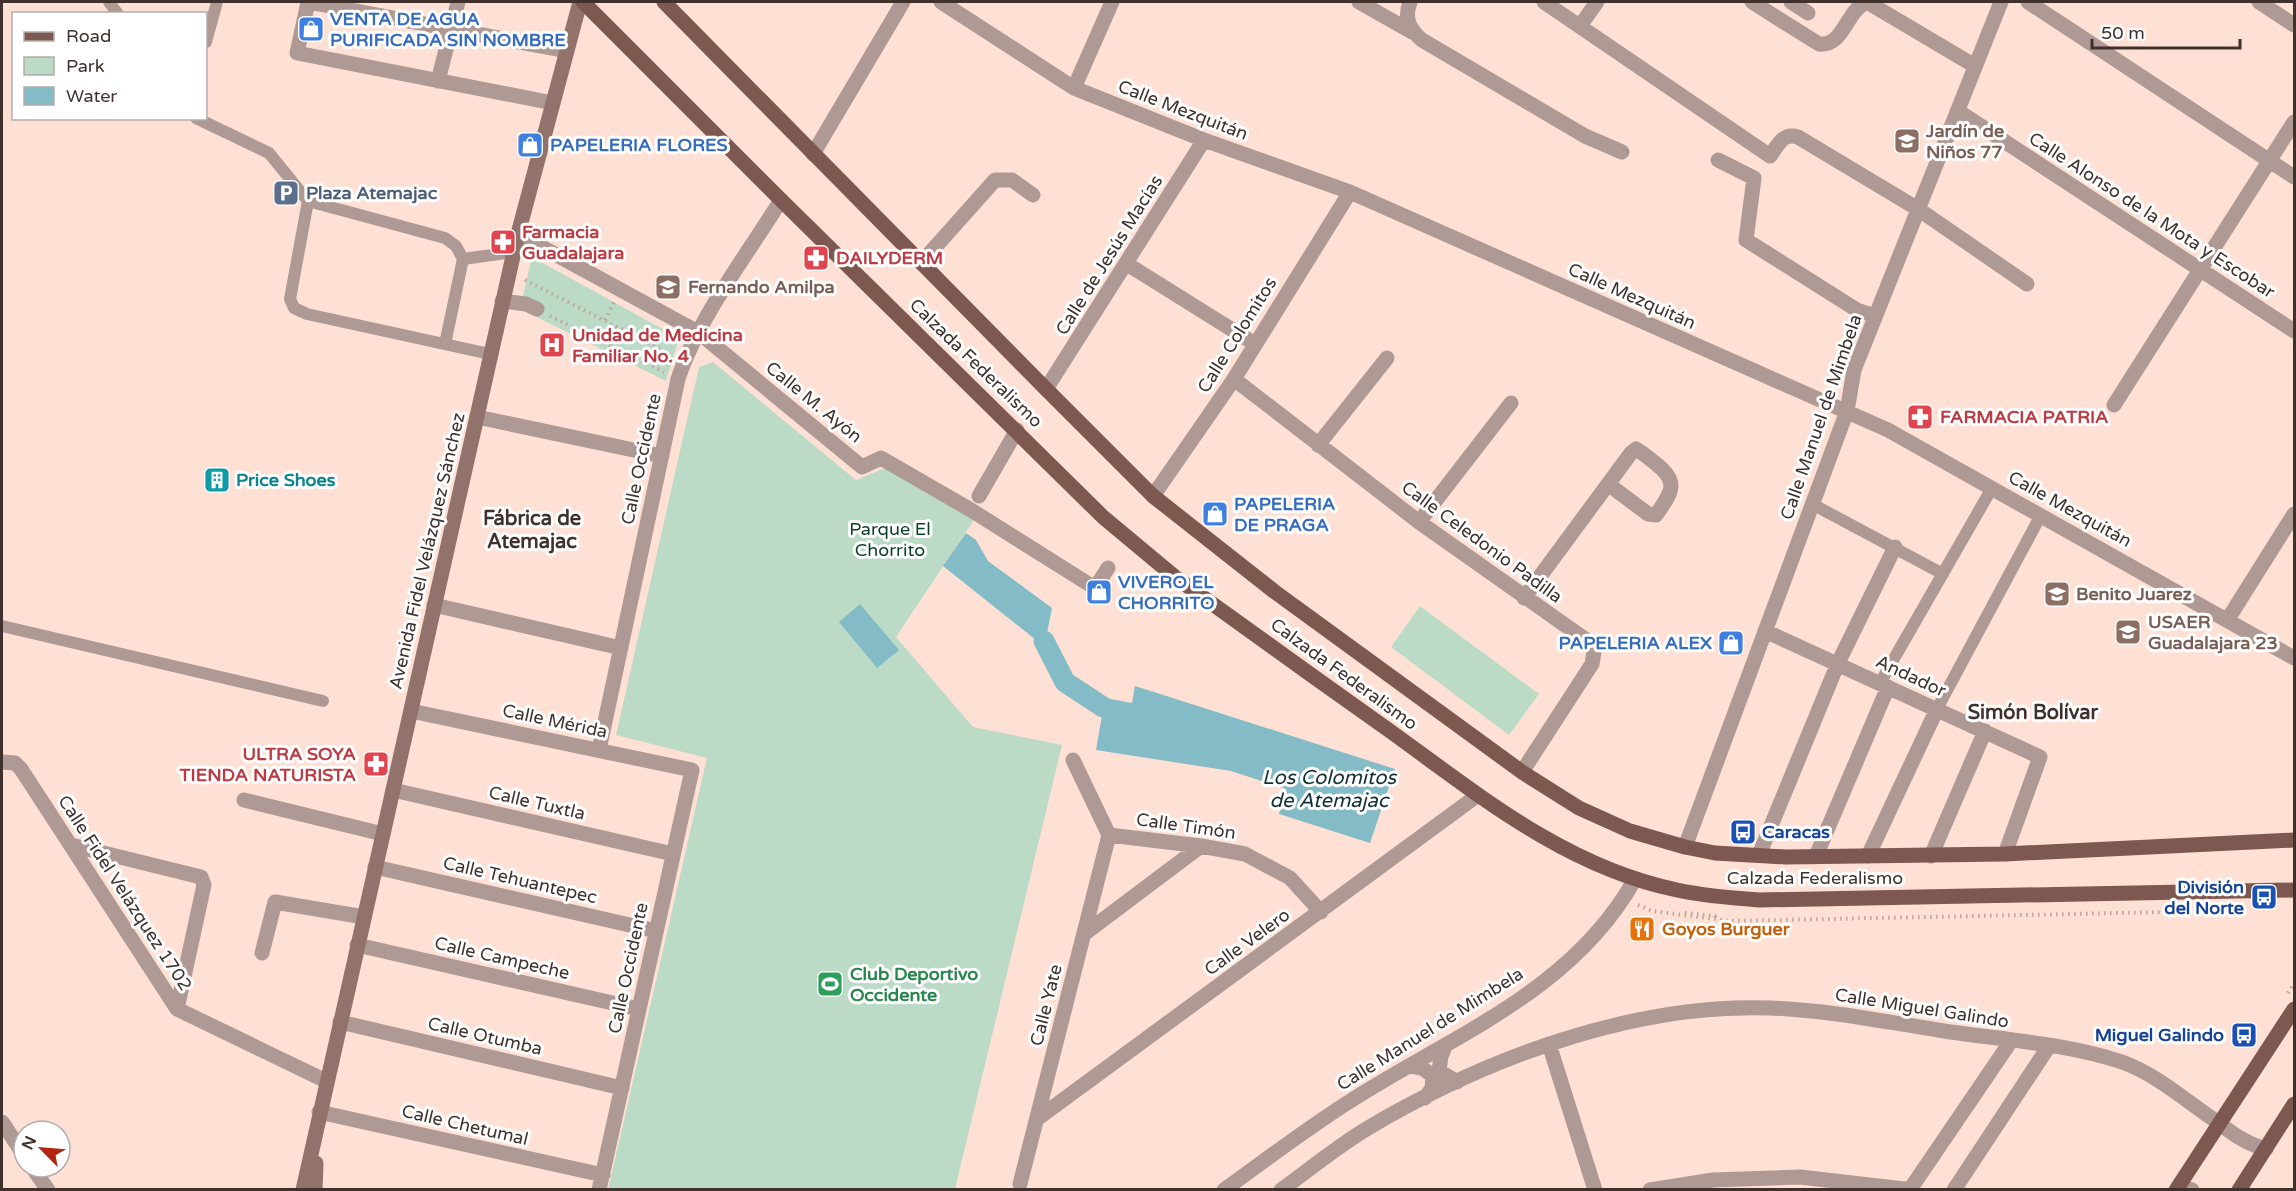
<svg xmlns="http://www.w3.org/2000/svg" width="2296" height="1191" viewBox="0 0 2296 1191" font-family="'Varela Round',sans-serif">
<rect width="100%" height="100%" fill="#ffe0d4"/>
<path fill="#bcdbc6" d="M 532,257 L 679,338 L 666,381 L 520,309 Z
M 713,362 L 856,480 L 885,468 L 974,520 L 896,637 L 973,727 L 1062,745 L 955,1189 L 608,1190 L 707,758 L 616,735 L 699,367 Z
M 1420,606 L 1539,694 L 1509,735 L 1391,647 Z"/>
<path fill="#83bbc6" d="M 966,533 L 976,540 L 988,561 L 1052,608 L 1046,638 L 1041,644 L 943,566 Z
M 860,604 L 899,650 L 877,668 L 839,622 Z
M 1135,686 L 1395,769 L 1370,843 L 1279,814 L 1286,789 L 1231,771 L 1096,750 L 1105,698 L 1132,703 Z"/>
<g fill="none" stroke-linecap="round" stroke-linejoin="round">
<path stroke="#83bbc6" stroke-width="21" d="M 1044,641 L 1065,682 L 1103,707"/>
<path stroke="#bea49b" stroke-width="4" stroke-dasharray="1.5 4.5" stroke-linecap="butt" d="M 525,280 L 670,354
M 550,316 L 664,372
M 605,320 L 614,302
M 1638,905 L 1652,911 L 1731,921 L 2219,911
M 1685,913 L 1715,916 L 1715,919
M 2288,993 L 2294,983"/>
<path stroke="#af9994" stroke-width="12" d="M 109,2 L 118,14
M 206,42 L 217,2
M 196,118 L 269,153 L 308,201 L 445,238 L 456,246 L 463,259 L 445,344
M 308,201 L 290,299 L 294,308 L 307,314 L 490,354
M 463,259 L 514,252
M 1812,504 L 1943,574
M 2,626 L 323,701
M 1880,683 L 1992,488
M 1937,709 L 2041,515"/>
<path stroke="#af9994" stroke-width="15" d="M 308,2 L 297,53 L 553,103
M 308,2 L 567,51
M 941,2 L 1074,88 L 1204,140 L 1350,192 L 1888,430 L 2294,658
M 1359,2 L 1412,32
M 1410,2 C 1404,18 1409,29 1422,40 L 1585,136 L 1622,152
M 1544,2 L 1770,156 C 1778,145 1783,132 1798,137 L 1918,209 L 2027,284
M 1752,2 L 1819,44 C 1844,47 1846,10 1867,2 L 1975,66
M 1791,2 L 1808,13
M 2028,2 L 2294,177
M 2259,2 L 2294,25
M 1580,26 L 1597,2
M 438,81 L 458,2
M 1074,88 L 1112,2
M 1958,111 L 2294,331
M 813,154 L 903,2
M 1718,160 L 1754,178 L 1746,240 L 1857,310 L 1875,316
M 518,234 L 698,332 L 862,467 L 881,458 L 971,510 L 1095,588 L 1108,568
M 921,263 L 995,180 L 1012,180 L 1033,195
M 1127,264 L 1255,344
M 502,301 L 526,304 L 537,309
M 1234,379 L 1419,522 L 1589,642 L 1594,652 L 1592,664 L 1522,772
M 1046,389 L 1204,140
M 2114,405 L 2294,122
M 477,417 L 662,456
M 1318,445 L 1387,358
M 979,496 L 1017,430
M 1153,496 L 1234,379 L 1350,192
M 1419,522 L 1511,403
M 1524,598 L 1631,453 L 1636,449 C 1643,453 1649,458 1655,463 C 1680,482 1672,492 1656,515 L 1648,514 L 1608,484
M 434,605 L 621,648
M 2228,619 L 2294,514
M 1765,631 L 2040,757 L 2005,854
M 411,711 L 692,770 L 599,1190
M 599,750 L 678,379 C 698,318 747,255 781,200
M 1073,760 L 1109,835
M 2,762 L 15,763 L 21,769 L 177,1009 L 326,1081
M 393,790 L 673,854
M 244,800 L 383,834
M 1109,835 L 1201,846 L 1245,854 L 1290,878 L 1321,912
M 71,845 L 201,877 L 204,885 L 177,1009
M 1685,847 L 1847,411 L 1854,370 L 2001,2
M 1759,855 L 1838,663 L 1895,547
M 1816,856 L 1888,687
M 1868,856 L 1937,709
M 1931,856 L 1985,731
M 375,867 L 656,931
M 1084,934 L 1201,846
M 357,945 L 639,1009
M 262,953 L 275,902 L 364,917
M 340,1022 L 622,1088
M 1549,1044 L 1595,1190
M 1446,1045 L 1441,1056 L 1439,1071 L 1457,1082
M 1410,1066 L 1422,1068 L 1433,1076 L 1432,1088 L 1425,1098
M 319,1112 L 603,1175
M 1037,1119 L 1478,795
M 2,1122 L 24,1155
M 32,1167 L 48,1190
M 1020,1184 L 1109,835
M 2179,1186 L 2192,1190
M 1911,1188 L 2011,1041
M 1224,1190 C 1267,1159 1310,1126 1355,1098 C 1456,1034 1573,990 1635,879
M 1281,1190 C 1310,1169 1338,1146 1368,1128 C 1485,1059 1632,1003 1770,1008 C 1828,1010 1887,1022 1944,1031 C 2003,1040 2065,1043 2122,1062 C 2156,1074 2186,1101 2216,1121 C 2232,1133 2246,1144 2266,1149
M 1650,1190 L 1713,1180 L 1800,1177 L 1913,1190
M 1954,1190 L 2049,1046"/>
<path stroke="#92736c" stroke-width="15" d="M 303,1190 L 518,234 L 580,2
M 315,1190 L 316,1163"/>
<path stroke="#7d5850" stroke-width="15" d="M 583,2 L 781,200 L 1103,517 L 1175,577 C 1247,629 1318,680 1390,731 C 1480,796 1566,867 1677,890 C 1704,896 1731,898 1759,900 L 2294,890
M 664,2 L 1046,389 L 1153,496 L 1275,592 L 1522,772 L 1579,808 L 1630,831 L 1685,847 L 1715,853 L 1786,857 L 2005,854 L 2294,840
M 2176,1190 L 2294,1009
M 2239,1190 L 2294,1104"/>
</g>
<defs>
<symbol id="shop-square" viewBox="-11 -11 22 22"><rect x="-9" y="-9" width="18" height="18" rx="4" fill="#3f7fe0" stroke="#fff"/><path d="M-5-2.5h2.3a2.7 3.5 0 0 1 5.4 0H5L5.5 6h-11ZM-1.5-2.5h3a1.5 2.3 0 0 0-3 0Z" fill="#fff"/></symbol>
<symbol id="school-square" viewBox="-11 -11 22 22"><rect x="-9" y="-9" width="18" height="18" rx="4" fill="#8d6e63" stroke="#fff"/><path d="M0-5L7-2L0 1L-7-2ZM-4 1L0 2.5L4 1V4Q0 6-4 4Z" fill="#fff"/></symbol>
<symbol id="parking-square" viewBox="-11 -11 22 22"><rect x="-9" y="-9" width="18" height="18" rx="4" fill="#5c6f8a" stroke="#fff"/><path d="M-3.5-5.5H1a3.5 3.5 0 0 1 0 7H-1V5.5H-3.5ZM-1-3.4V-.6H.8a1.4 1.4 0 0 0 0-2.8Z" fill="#fff"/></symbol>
<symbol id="pharmacy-square" viewBox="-11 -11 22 22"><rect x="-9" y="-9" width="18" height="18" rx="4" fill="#e0444e" stroke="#fff"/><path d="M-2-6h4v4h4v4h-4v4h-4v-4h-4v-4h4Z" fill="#fff"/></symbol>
<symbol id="hospital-square" viewBox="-11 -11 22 22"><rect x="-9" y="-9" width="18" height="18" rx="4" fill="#e0444e" stroke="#fff"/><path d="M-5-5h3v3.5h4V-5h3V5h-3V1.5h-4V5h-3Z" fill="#fff"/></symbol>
<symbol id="building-square" viewBox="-11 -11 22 22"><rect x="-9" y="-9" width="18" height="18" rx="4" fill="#0f9aa8" stroke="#fff"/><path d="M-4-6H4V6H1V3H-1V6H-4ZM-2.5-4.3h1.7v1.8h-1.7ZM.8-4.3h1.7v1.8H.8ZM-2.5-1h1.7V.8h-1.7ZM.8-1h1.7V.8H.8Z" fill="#fff"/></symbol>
<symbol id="bus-square" viewBox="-11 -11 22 22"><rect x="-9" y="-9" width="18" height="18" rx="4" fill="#1a4fb4" stroke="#fff"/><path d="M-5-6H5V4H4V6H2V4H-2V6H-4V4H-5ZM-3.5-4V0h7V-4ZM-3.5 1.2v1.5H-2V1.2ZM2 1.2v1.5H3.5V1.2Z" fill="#fff"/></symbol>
<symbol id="restaurant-square" viewBox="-11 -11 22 22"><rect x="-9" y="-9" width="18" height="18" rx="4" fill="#e8710a" stroke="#fff"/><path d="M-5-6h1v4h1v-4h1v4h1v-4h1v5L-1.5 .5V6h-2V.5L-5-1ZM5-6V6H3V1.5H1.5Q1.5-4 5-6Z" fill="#fff"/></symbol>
<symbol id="stadium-square" viewBox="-11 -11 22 22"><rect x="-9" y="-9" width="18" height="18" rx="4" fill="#2e9e5b" stroke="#fff"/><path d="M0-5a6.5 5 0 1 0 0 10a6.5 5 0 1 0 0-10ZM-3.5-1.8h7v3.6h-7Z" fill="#fff"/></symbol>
</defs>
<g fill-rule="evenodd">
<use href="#shop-square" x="296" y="14" width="30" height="30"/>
<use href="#school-square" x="1892" y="126" width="30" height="30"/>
<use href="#shop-square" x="515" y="130" width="30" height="30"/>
<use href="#parking-square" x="271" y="178" width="30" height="30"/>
<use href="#pharmacy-square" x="488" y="227" width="30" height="30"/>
<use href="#pharmacy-square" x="801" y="243" width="30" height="30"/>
<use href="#school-square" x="653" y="272" width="30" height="30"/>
<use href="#hospital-square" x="537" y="330" width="30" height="30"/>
<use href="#pharmacy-square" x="1905" y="402" width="30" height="30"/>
<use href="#building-square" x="202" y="465" width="30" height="30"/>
<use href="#shop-square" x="1200" y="499" width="30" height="30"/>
<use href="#shop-square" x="1084" y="577" width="30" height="30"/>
<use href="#school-square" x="2042" y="579" width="30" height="30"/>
<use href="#school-square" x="2113" y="617" width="30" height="30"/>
<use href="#shop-square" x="1716" y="628" width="30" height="30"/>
<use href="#pharmacy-square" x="361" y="749" width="30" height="30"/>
<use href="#bus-square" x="1728" y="817" width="30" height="30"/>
<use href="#bus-square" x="2249" y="882" width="30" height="30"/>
<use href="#restaurant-square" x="1627" y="914" width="30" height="30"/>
<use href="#stadium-square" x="815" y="969" width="30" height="30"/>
<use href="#bus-square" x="2229" y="1020" width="30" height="30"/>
</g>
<g text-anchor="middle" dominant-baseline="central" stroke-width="6" stroke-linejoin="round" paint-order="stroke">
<g font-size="18" font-weight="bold" fill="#366cbe" stroke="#fff" text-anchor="start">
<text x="330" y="19">VENTA DE AGUA<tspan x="330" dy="21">PURIFICADA SIN NOMBRE</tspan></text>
<text x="550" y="145">PAPELERIA FLORES</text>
<text x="1234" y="504">PAPELERIA<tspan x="1234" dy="21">DE PRAGA</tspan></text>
<text x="1118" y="582">VIVERO EL<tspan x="1118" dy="21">CHORRITO</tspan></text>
<text x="1712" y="643" text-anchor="end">PAPELERIA ALEX</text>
</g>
<g font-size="18" fill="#40312c" stroke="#fff">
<text transform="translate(1183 110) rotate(21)">Calle Mezquitán</text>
<text transform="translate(2152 215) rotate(33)">Calle Alonso de la Mota y Escobar</text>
<text transform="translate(1109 255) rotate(-58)">Calle de Jesús Macías</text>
<text transform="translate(1632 296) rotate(24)">Calle Mezquitán</text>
<text transform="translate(1237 335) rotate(-58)">Calle Colomitos</text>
<text transform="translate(976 363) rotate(44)">Calzada Federalismo</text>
<text transform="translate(814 402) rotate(39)">Calle M. Ayón</text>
<text transform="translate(1821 417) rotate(-71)">Calle Manuel de Mimbela</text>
<text transform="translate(641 459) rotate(-78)">Calle Occidente</text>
<text transform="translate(2070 509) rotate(29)">Calle Mezquitán</text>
<text transform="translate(1482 542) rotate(36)">Calle Celedonio Padilla</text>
<text transform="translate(427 551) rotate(-77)">Avenida Fidel Velázquez Sánchez</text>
<text transform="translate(1344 674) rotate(36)">Calzada Federalismo</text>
<text transform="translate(1911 676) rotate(25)">Andador</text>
<text transform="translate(555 721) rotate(12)">Calle Mérida</text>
<text transform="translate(537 803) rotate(13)">Calle Tuxtla</text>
<text transform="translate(1186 826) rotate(8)">Calle Timón</text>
<text x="1815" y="878">Calzada Federalismo</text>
<text transform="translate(520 880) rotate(13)">Calle Tehuantepec</text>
<text transform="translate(125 893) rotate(57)">Calle Fidel Velázquez 1702</text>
<text transform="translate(1247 942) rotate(-36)">Calle Velero</text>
<text transform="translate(502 958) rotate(13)">Calle Campeche</text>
<text transform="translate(628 968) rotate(-78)">Calle Occidente</text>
<text transform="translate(1046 1005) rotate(-76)">Calle Yate</text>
<text transform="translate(1922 1008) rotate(9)">Calle Miguel Galindo</text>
<text transform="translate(1430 1029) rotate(-32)">Calle Manuel de Mimbela</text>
<text transform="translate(485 1036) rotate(13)">Calle Otumba</text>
<text transform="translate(465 1125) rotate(13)">Calle Chetumal</text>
</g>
<g font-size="18" font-weight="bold" fill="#785e54" stroke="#fff" text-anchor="start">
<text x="1926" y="131">Jardín de<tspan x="1926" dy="21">Niños 77</tspan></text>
<text x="688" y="287">Fernando Amilpa</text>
<text x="2076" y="594">Benito Juarez</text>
<text x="2148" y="622">USAER<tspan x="2148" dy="21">Guadalajara 23</tspan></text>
</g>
<g font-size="18" font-weight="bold" fill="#4e5e75" stroke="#fff" text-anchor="start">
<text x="306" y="193">Plaza Atemajac</text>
</g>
<g font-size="18" font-weight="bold" fill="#be3a42" stroke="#fff" text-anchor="start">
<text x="522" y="232">Farmacia<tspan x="522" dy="21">Guadalajara</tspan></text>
<text x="836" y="258">DAILYDERM</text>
<text x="572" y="335">Unidad de Medicina<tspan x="572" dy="21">Familiar No. 4</tspan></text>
<text x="1940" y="417">FARMACIA PATRIA</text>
<text x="356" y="754" text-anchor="end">ULTRA SOYA<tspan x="356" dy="21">TIENDA NATURISTA</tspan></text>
</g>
<g font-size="18" font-weight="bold" fill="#0d838f" stroke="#fff" text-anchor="start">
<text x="236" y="480">Price Shoes</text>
</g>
<g font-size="18" fill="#083f25" stroke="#fff">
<text x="890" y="529">Parque El<tspan x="890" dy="21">Chorrito</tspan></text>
</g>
<g font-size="18" font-weight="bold" fill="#164399" stroke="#fff" text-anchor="end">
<text x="1762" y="832" text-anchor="start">Caracas</text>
<text x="2244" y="887">División<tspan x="2244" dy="21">del Norte</tspan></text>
<text x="2224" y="1035">Miguel Galindo</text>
</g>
<g font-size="18" font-weight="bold" fill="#c56008" stroke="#fff" text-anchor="start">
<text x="1662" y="929">Goyos Burguer</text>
</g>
<g font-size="18" font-weight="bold" fill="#27864d" stroke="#fff" text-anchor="start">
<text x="850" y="974">Club Deportivo<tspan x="850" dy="21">Occidente</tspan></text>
</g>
<g font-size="20" font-weight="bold" fill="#40312c" stroke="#fff">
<text x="532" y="519">Fábrica de<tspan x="532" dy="23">Atemajac</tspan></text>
<text x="2033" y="713">Simón Bolívar</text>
</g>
<g font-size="20" font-style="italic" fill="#112f34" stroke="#fff">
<text x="1329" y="778">Los Colomitos<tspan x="1329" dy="23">de Atemajac</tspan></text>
</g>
</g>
<rect width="2296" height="1191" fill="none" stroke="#40312c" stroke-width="6"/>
<rect x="12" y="12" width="195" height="108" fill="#ffffff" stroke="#b3adab" stroke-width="1.5"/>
<rect x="24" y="32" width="30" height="9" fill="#7d5850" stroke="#b3adab" stroke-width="1.5"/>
<text x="66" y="42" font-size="18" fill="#40312c">Road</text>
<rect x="24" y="57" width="30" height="18" fill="#bcdbc6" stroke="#b3adab" stroke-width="1.5"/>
<text x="66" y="72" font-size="18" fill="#40312c">Park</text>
<rect x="24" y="87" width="30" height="18" fill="#83bbc6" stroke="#b3adab" stroke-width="1.5"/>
<text x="66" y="102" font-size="18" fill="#40312c">Water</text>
<g transform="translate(42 1149) rotate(295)"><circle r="28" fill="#ffffff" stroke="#b3adab" stroke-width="1.5"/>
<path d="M0-4.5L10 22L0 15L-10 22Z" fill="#b3260f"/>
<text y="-9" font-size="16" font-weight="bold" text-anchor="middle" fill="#40312c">N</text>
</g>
<path d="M2092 39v9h148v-9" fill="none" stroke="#40312c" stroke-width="3"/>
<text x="2101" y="39" font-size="18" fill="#40312c" stroke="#ffffff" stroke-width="4.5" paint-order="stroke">50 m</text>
</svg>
